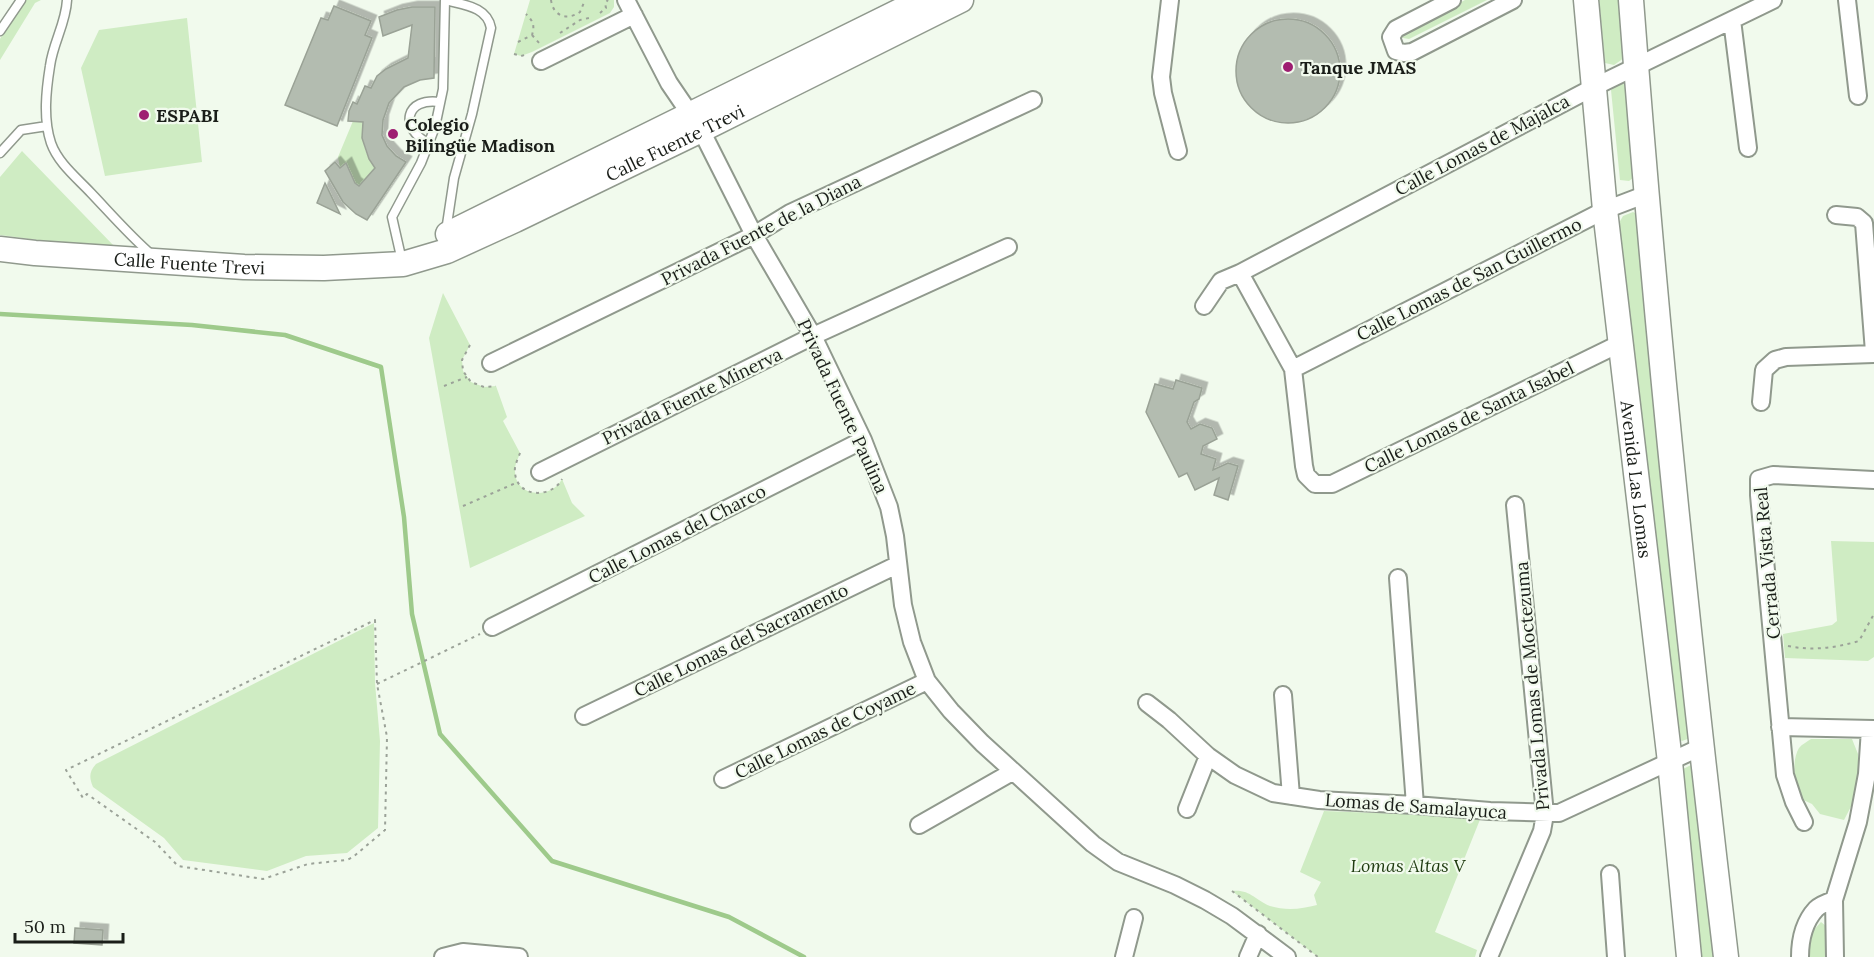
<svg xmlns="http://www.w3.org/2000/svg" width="1874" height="957" viewBox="0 0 1874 957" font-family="Lora,serif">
<defs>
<filter id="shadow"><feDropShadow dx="5.5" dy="-5.5" stdDeviation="0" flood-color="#0004"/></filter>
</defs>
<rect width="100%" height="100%" fill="#f1faed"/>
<path fill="#cfecc3" d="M 22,0 L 41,0 L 35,3 L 0,60 L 0,39 Z
M 530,0 L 614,0 L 614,7 L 610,13 L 532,52 L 521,56 L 514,54 Z
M 1465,0 L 1487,0 L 1409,39 L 1403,38 L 1401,35 L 1405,31 Z
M 1599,0 L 1621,0 L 1624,58 L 1614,65 L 1605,63 Z
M 187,18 L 202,162 L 105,176 L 81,68 L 99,30 Z
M 1623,83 L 1628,84 L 1638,174 L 1629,181 L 1620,180 L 1611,90 L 1615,85 Z
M 353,121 L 363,122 C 362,139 364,154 375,168 L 359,186 L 355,183 L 346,164 L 340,168 L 338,157 Z
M 22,151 L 114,246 L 76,245 L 0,235 L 0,177 Z
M 1633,212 L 1639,215 L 1693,737 L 1682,741 L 1677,738 L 1619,223 L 1623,216 Z
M 443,293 L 470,345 L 462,360 L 463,371 L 471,382 L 484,387 L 496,386 L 507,417 L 503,421 L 520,453 C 518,459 514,466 515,472 C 516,498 552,499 562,479 L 572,503 L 585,516 L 470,568 L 429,338 Z
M 1831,541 L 1874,542 L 1874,657 L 1868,661 L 1785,658 L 1783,634 L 1832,625 L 1837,621 Z
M 374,623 L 375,683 L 380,741 L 378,828 L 347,853 L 306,856 L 267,871 L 183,860 L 164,838 L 93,787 C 89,777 89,772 96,764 Z
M 1811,739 L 1852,739 L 1858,754 L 1858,793 L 1844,820 L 1820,814 L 1812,804 L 1799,798 C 1795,785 1791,761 1799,748 C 1802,744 1807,742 1811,739 Z
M 1691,765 L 1696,767 L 1717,957 L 1697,957 L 1681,770 Z
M 1324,811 L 1481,817 L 1435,932 L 1477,950 L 1475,957 L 1318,957 L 1232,891 C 1250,889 1255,900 1270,906 C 1286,911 1302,909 1317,905 L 1314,895 L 1321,882 L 1300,872 Z
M 1821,922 L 1826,926 L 1827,957 L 1808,957 C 1805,939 1810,934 1821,922 Z"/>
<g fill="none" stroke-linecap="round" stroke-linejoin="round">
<path stroke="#9eca8b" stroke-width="4.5" d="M 0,314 L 192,325 L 285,335 L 381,367 L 404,517 L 412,614 L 440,734 L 552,861 L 729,917 L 804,957"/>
</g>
<path fill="#b3bcb0" stroke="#9aa296" stroke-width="1.5" filter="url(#shadow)" d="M 334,6 L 371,21 L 365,35 L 372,38 L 337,126 L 285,105 L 321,18 L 328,20 Z
M 412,7 L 435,7 L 434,78 L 420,80 L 404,87 L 389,103 L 383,120 L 382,135 L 387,146 L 396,156 L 406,162 L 367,220 L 356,214 L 343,202 L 325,171 L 335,162 L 340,168 L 346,163 L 355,183 L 359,186 L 375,168 L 369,159 L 362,138 L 363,122 L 348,121 L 349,111 L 353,102 L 357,104 L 365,86 L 371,88 L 377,76 L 386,69 L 408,58 L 412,25 L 383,36 L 379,17 L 397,10 Z
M1236 71a52 52 0 1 1 104 0a52 52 0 1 1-104 0Z
M 325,183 L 340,214 L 317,203 Z
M 1176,380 L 1202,388 L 1199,399 L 1194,402 L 1187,422 L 1191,429 L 1200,424 L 1212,428 L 1217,439 L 1203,446 L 1201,454 L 1216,459 L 1213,470 L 1228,463 L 1238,466 L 1228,500 L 1214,495 L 1219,478 L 1195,490 L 1187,473 L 1179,477 L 1146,412 L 1155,384 L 1173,389 Z
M 75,928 L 103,930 L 102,945 L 74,943 Z"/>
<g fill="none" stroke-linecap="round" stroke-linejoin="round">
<defs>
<path id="lane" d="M 67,0 C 66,23 53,43 50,66 C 46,91 43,119 51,143 C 58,163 77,178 91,193 C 111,214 130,236 152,255
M 0,31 L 21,0
M 429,144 C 398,127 406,97 440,102
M 0,153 L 21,130 L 47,126
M 402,261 L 392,217 L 421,163 L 435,127 L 443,89 L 445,0 C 463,5 487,6 491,28 L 472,114 L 454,178 L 446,231"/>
<path id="street" d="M 626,0 L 669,83 L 701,130 L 754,235 L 813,336 L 863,440 L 889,507 L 895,536 L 903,605 L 912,642 L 927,681 L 951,711 L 982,743 L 1093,844 L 1118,862 L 1175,885 L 1205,900 L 1232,916 L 1287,957
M 1170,0 L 1161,77 L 1163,93 L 1178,151
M 1452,0 L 1396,29 L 1391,37 L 1396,51 L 1404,53 L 1412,52 L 1513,0
M 1847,0 L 1858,96
M 1732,20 L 1748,148
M 541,61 L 634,15
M 1836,215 L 1857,217 L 1864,223 L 1874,352
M 1240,273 L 1293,369 L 1304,466 L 1306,475 L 1315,484 L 1332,484 L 1621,343
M 1204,306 L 1221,281 L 1240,273 L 1594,87 L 1773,0
M 491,363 L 754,235 L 790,213 L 1033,100
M 1293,369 L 1605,210 L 1647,194
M 1761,402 L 1764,370 L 1775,360 L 1786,357 L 1874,354
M 540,472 L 813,336 L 1008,247
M 1398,578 L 1415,805
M 492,627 L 863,440
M 1283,695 L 1291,796
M 1147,703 L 1169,720 L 1208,756 L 1235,775 L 1273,793 L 1319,800 L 1415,805 L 1490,811 L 1559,813 L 1701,747
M 584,716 L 897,565
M 1780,727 L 1874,729
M 723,779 L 927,681
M 1187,809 L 1208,756
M 1804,822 L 1794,802 L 1785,775 L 1759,495 L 1759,479 L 1773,475 L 1874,480
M 919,825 L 1012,772
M 1610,874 L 1616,957
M 443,957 L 463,952 L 519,957
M 1124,957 L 1134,918
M 1248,957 L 1258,934
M 1489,957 L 1542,831 L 1545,814 L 1515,505
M 1800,957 C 1800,941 1804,922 1816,909 C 1820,905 1828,902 1834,900
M 1835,957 L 1834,900 L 1858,822 L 1867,774 L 1870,729"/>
<g id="secondary">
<path id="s1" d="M 1586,0 L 1605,210 L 1670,762 L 1689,957"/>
<path d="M 1631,0 C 1655,320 1688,639 1726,957"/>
<path d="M 448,234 L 922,0"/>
<path id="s2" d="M 0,249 L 35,253 L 244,267 L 324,268 L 403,264 L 447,251 L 515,220 L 701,130 L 961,0"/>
</g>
</defs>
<use href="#lane" stroke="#90998d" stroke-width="11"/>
<use href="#street" stroke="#90998d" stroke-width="20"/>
<use href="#secondary" stroke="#90998d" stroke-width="27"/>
<path stroke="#9ba298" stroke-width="2" stroke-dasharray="3 4.5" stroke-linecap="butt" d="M 551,0 C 553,16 567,21 580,12 L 585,0
M 600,13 L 606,8 L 605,3 L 608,0
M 560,33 L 580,20 L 593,17
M 532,35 L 540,44
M 518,42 L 532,35 C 535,25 533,21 526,14
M 514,54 L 521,56 L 528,54
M 470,345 L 462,360 L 463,371 L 471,382 L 484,387 L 496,386
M 444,386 L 467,377
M 520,453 C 518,459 514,466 515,472 C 516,498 552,499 562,479
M 463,506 L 518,482
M 375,620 L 377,684 L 387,737 L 385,830 L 353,857 L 347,860 L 308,864 L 263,879 L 178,866 L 155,842 L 87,794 L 83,798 L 66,770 Z
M 1788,646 C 1812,651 1835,648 1859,641 L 1874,614
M 377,684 L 480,634
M 1232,891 L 1318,957"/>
<use href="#lane" stroke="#fff" stroke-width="8"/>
<use href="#street" stroke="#fff" stroke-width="16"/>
<use href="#secondary" stroke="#fff" stroke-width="24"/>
</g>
<g fill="#9e1e71" stroke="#f1faed" stroke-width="2">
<circle cx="1288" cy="67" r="6"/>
<circle cx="144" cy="115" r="6"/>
<circle cx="393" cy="134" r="6"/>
</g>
<g text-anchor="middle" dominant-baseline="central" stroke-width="4.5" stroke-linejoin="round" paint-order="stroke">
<g font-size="18" font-weight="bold" fill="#1a1e19" stroke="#f1faed" text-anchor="start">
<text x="1300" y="67">Tanque JMAS</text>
<text x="156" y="115">ESPABI</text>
<text x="405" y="124">Colegio<tspan x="405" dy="21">Bilingüe Madison</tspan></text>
</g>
<g font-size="18" fill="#1a1e19" stroke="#f1faed">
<text stroke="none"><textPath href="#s2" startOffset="702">Calle Fuente Trevi</textPath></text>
<text transform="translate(1482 145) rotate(-28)">Calle Lomas de Majalca</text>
<text transform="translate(761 230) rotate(-27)">Privada Fuente de la Diana</text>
<text stroke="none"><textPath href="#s2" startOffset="190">Calle Fuente Trevi</textPath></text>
<text transform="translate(1469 279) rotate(-27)">Calle Lomas de San Guillermo</text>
<text transform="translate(692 396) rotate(-26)">Privada Fuente Minerva</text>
<text transform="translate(843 406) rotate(65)">Privada Fuente Paulina</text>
<text transform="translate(1469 417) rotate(-26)">Calle Lomas de Santa Isabel</text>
<text stroke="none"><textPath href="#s1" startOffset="482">Avenida Las Lomas</textPath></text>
<text transform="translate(677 534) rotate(-27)">Calle Lomas del Charco</text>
<text transform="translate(1767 563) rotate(-95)">Cerrada Vista Real</text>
<text transform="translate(741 640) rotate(-26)">Calle Lomas del Sacramento</text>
<text transform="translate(1532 686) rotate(-95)">Privada Lomas de Moctezuma</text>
<text transform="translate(825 730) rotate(-26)">Calle Lomas de Coyame</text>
<text transform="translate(1416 806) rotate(4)">Lomas de Samalayuca</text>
</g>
<g font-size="18" font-style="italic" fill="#1e3a0f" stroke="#f1faed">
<text x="1408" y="865">Lomas Altas V</text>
</g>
</g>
<path d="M15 933v9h108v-9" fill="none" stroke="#1a1e19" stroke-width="3"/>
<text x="24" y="933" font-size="18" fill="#1a1e19" stroke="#f1faed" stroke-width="4.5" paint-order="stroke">50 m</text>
</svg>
